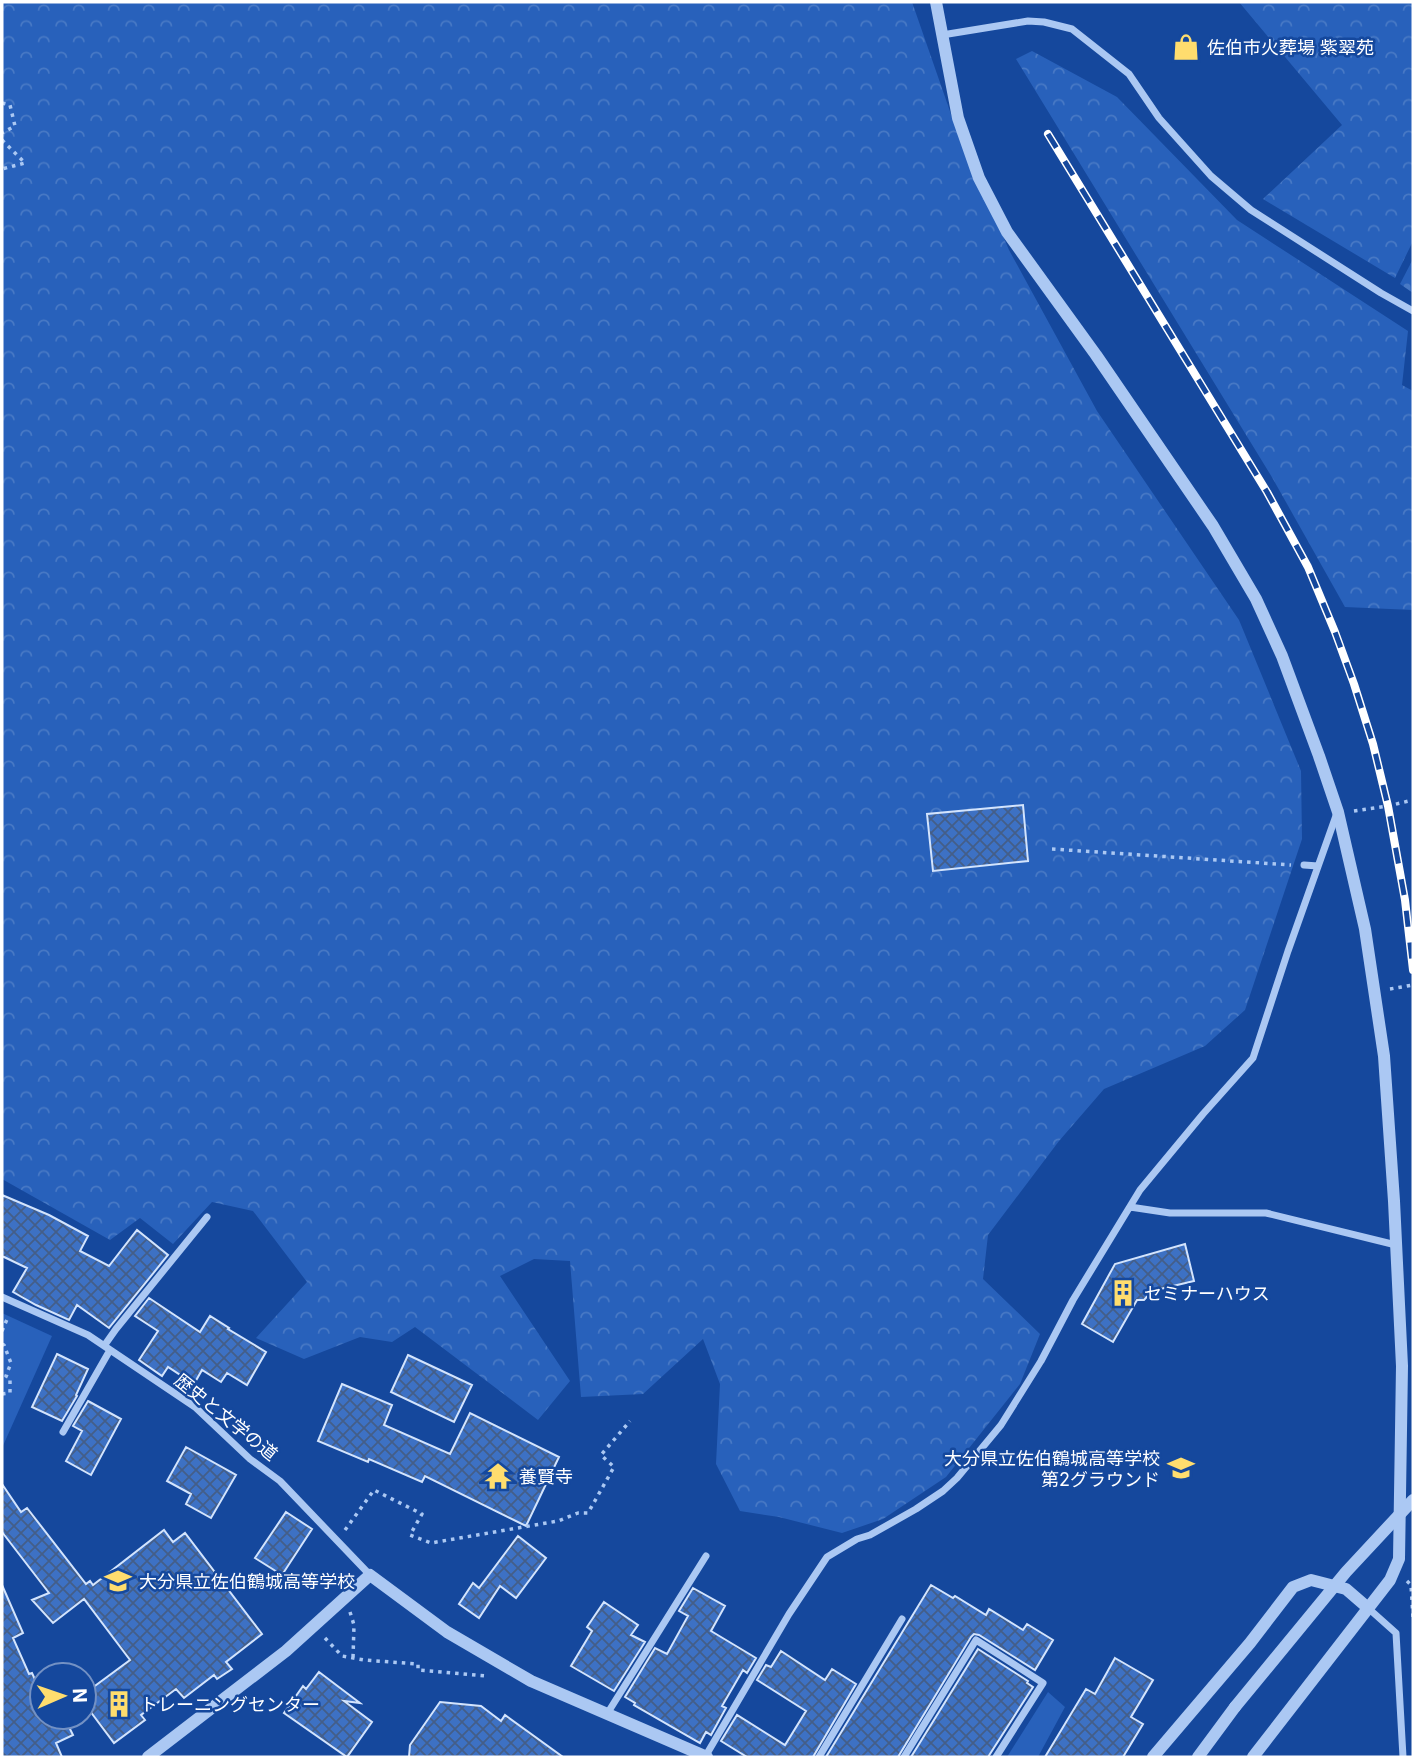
<svg xmlns="http://www.w3.org/2000/svg" width="1415" height="1759" viewBox="0 0 1415 1759" font-family="Inter,'Noto Sans JP',sans-serif">
<defs>
<pattern id="forest-crowns" width="20" height="18" patternUnits="userSpaceOnUse" patternTransform="scale(1.75)"><rect width="20" height="18" fill="#2861bb"/><path d="M2 6a3 3 0 1 1 6 0M12 15a3 3 0 1 1 6 0" fill="none" stroke="#4879c5"/></pattern>
<pattern id="cemetery-stones" width="16" height="16" patternUnits="userSpaceOnUse" patternTransform="scale(1.75)"><rect width="16" height="16" fill="#2861bb"/><path d="M2 7V4a2 2 0 0 1 4 0v3zM10 15v-3a2 2 0 0 1 4 0v3z" fill="#4879c5"/></pattern>
<pattern id="building-cross-hatch" width="8" height="8" patternUnits="userSpaceOnUse" patternTransform="scale(1.75)"><rect width="8" height="8" fill="#3d71c4"/><path d="M0 0l8 8M0 8l8-8" fill="none" stroke="#445e88"/></pattern>
</defs>
<rect width="100%" height="100%" fill="#15489d"/>
<path fill="#2861bb" d="M 2,1313 L 52,1336 L 2,1448 Z
M 1048,1692 L 1065,1707 L 1038,1757 L 1007,1757 Z"/>
<path fill="url(#forest-crowns)" d="M 2,2 L 912,2 L 953,120 L 1009,250 L 1097,411 L 1239,620 L 1301,771 L 1302,839 L 1245,1010 L 1205,1046 L 1104,1089 L 1059,1141 L 988,1235 L 983,1279 L 1040,1334 L 1020,1384 L 946,1477 L 883,1519 L 842,1533 L 779,1517 L 740,1511 L 716,1464 L 720,1384 L 703,1339 L 643,1394 L 581,1397 L 570,1261 L 534,1259 L 500,1276 L 570,1381 L 538,1420 L 415,1327 L 392,1342 L 360,1337 L 304,1359 L 256,1338 L 307,1282 L 253,1211 L 212,1202 L 173,1244 L 140,1218 L 110,1240 L 2,1179 Z
M 1239,2 L 1413,2 L 1413,241 L 1395,278 L 1263,199 L 1342,125 Z
M 1032,51 L 1117,97 L 1237,220 L 1408,331 L 1402,385 L 1413,391 L 1413,610 L 1345,607 L 1273,479 L 1016,59 Z"/>
<path fill="url(#cemetery-stones)" d="M 1413,259 L 1413,293 L 1400,284 Z"/>
<path fill="url(#building-cross-hatch)" stroke="#d3e4fd" stroke-width="2" d="M 1023,805 L 1028,861 L 933,871 L 927,814 Z
M 2,1195 L 49,1215 L 88,1236 L 80,1251 L 109,1266 L 137,1230 L 168,1255 L 109,1328 L 77,1305 L 69,1320 L 36,1305 L 13,1292 L 27,1268 L 2,1256 Z
M 1185,1244 L 1194,1281 L 1152,1291 L 1144,1300 L 1137,1300 L 1113,1342 L 1082,1324 L 1115,1264 Z
M 149,1298 L 200,1332 L 210,1316 L 229,1328 L 228,1329 L 266,1352 L 247,1385 L 227,1373 L 221,1382 L 202,1370 L 194,1384 L 168,1367 L 162,1376 L 139,1360 L 158,1331 L 135,1316 Z
M 57,1354 L 88,1369 L 76,1395 L 77,1396 L 62,1421 L 32,1407 Z
M 408,1355 L 472,1385 L 454,1422 L 391,1392 Z
M 342,1384 L 392,1405 L 384,1425 L 450,1454 L 470,1413 L 559,1457 L 526,1526 L 425,1476 L 422,1482 L 369,1459 L 368,1462 L 318,1441 Z
M 88,1401 L 121,1419 L 91,1475 L 66,1461 L 82,1431 L 73,1426 Z
M 186,1447 L 236,1475 L 211,1518 L 186,1504 L 191,1494 L 167,1481 Z
M 2,1484 L 21,1512 L 27,1508 L 86,1584 L 90,1581 L 93,1585 L 164,1530 L 173,1542 L 185,1533 L 262,1634 L 226,1662 L 232,1669 L 217,1679 L 214,1675 L 184,1698 L 176,1689 L 141,1715 L 145,1720 L 114,1743 L 84,1703 L 84,1694 L 130,1660 L 84,1599 L 53,1623 L 32,1600 L 49,1593 L 2,1532 Z
M 286,1512 L 312,1529 L 282,1575 L 255,1558 Z
M 518,1536 L 546,1558 L 516,1598 L 500,1586 L 479,1618 L 459,1604 L 473,1583 L 479,1588 Z
M 2,1585 L 23,1633 L 13,1638 L 29,1674 L 32,1673 L 39,1688 L 35,1689 L 42,1705 L 42,1717 L 64,1717 L 73,1735 L 56,1743 L 62,1757 L 2,1757 Z
M 931,1585 L 953,1598 L 955,1596 L 986,1615 L 989,1609 L 1023,1630 L 1027,1624 L 1053,1640 L 1035,1670 L 979,1635 L 974,1634 L 971,1637 L 898,1757 L 826,1757 Z
M 693,1588 L 725,1606 L 711,1631 L 756,1658 L 747,1673 L 743,1670 L 722,1706 L 726,1708 L 711,1735 L 706,1732 L 700,1743 L 634,1705 L 635,1703 L 625,1697 L 655,1648 L 667,1654 L 688,1616 L 679,1611 Z
M 604,1602 L 638,1625 L 631,1635 L 645,1642 L 614,1691 L 571,1666 L 592,1631 L 587,1627 Z
M 978,1649 L 1028,1681 L 1027,1683 L 1033,1687 L 988,1757 L 911,1757 Z
M 781,1651 L 825,1680 L 832,1669 L 856,1684 L 813,1757 L 747,1757 L 721,1741 L 737,1715 L 785,1745 L 806,1711 L 757,1680 L 766,1665 L 771,1667 Z
M 1115,1658 L 1153,1680 L 1131,1717 L 1143,1724 L 1123,1757 L 1045,1757 L 1086,1689 L 1095,1694 Z
M 319,1672 L 360,1703 L 344,1701 L 372,1722 L 347,1757 L 284,1713 L 303,1686 L 306,1689 Z
M 440,1702 L 481,1706 L 501,1721 L 505,1715 L 563,1757 L 409,1757 L 410,1745 Z"/>
<g fill="none" stroke-linecap="round" stroke-linejoin="round">
<path stroke="#abc8f3" stroke-width="3.5" stroke-dasharray="3.5 5" stroke-linecap="butt" d="M 2,103 L 10,105 L 15,126 L 2,133
M 2,140 L 25,163 L 2,169
M 1354,811 L 1388,806 L 1413,800
M 1052,849 L 1291,865
M 1390,989 L 1413,985
M 2,1331 L 8,1317
M 2,1344 L 4,1345 L 11,1363 L 6,1376 L 10,1378 L 10,1393 L 2,1394
M 345,1530 L 374,1490 L 422,1514 L 410,1535 L 431,1543 L 558,1521 L 578,1513 L 588,1513 L 614,1467 L 601,1455 L 630,1421
M 1407,1581 L 1411,1585 L 1413,1618
M 350,1612 L 354,1625 L 353,1658
M 325,1638 L 342,1656 L 364,1660 L 418,1664 L 418,1670 L 487,1676"/>
<path stroke="#abc8f3" stroke-width="7" d="M 942,35 L 1028,21 L 1044,22 L 1072,29 L 1129,74 L 1159,118 L 1211,176 L 1251,210 L 1381,293 L 1413,311
M 1304,865 L 1318,866
M 1130,1207 L 1170,1213 L 1266,1213 L 1396,1245
M 2,1297 L 88,1335 L 195,1407 L 250,1459 L 280,1481 L 370,1575
M 104,1346 L 116,1329 L 207,1217
M 63,1432 L 110,1350
M 1368,1608 L 1396,1633 L 1403,1757
M 607,1714 L 706,1556
M 705,1757 L 789,1614 L 827,1557 L 857,1539 L 870,1535 L 916,1509 L 943,1491 L 957,1478 L 1001,1425 L 1041,1361 L 1073,1300 L 1140,1190 L 1203,1114 L 1253,1058 L 1288,951 L 1337,813
M 819,1757 L 902,1619
M 904,1757 L 976,1640 L 1043,1683 L 996,1757"/>
<path stroke="#abc8f3" stroke-width="12" d="M 936,2 L 958,118 L 979,178 L 1007,232 L 1096,355 L 1213,526 L 1256,599 L 1282,656 L 1319,756 L 1338,812 L 1365,929 L 1384,1056 L 1394,1201 L 1402,1366 L 1399,1559 L 1390,1580 L 1253,1757
M 148,1757 L 286,1651 L 370,1575 L 447,1632 L 531,1681 L 707,1757
M 1153,1757 L 1250,1643 L 1293,1587 L 1311,1580 L 1346,1589 L 1368,1608
M 1198,1757 L 1235,1707"/>
<defs>
<path id="rail" d="M 1048,134 L 1267,492 L 1308,567 L 1335,632 L 1354,684 L 1373,744 L 1388,806 L 1405,900 L 1413,970"/>
</defs>
<use href="#rail" stroke="#fff" stroke-width="8"/>
<use href="#rail" stroke="#15489d" stroke-width="5" stroke-dasharray="16" stroke-linecap="butt"/>
<path stroke="#abc8f3" stroke-width="12" d="M 1235,1707 L 1346,1572 L 1413,1500"/>
</g>
<defs>
<symbol id="shop-bare" viewBox="-9 -9 18 18"><path d="M-5-2.5h2.3a2.7 3.5 0 0 1 5.4 0H5L5.5 6h-11ZM-1.5-2.5h3a1.5 2.3 0 0 0-3 0Z" fill="#ffdd6e" stroke="#15489d" stroke-width="2.5" paint-order="stroke"/></symbol>
<symbol id="building-bare" viewBox="-9 -9 18 18"><path d="M-4-6H4V6H1V3H-1V6H-4ZM-2.5-4.3h1.7v1.8h-1.7ZM.8-4.3h1.7v1.8H.8ZM-2.5-1h1.7V.8h-1.7ZM.8-1h1.7V.8H.8Z" fill="#ffdd6e" stroke="#15489d" stroke-width="2.5" paint-order="stroke"/></symbol>
<symbol id="school-bare" viewBox="-9 -9 18 18"><path d="M0-5L7-2L0 1L-7-2ZM-4 1L0 2.5L4 1V4Q0 6-4 4Z" fill="#ffdd6e" stroke="#15489d" stroke-width="2.5" paint-order="stroke"/></symbol>
<symbol id="temple-bare" viewBox="-9 -9 18 18"><path d="M0-6L5-2H3V0L6.5 2.5H4V6H1.5V3h-3V6H-4V2.5H-6.5L-3 0V-2H-5Z" fill="#ffdd6e" stroke="#15489d" stroke-width="2.5" paint-order="stroke"/></symbol>
</defs>
<g fill-rule="evenodd">
<use href="#shop-bare" x="1167" y="28" width="38" height="38"/>
<use href="#building-bare" x="1104" y="1274" width="38" height="38"/>
<use href="#school-bare" x="1162" y="1449" width="38" height="38"/>
<use href="#temple-bare" x="479" y="1457" width="38" height="38"/>
<use href="#school-bare" x="99" y="1562" width="38" height="38"/>
<use href="#building-bare" x="100" y="1685" width="38" height="38"/>
</g>
<g text-anchor="middle" dominant-baseline="central" stroke-width="5" stroke-linejoin="round" paint-order="stroke">
<g font-size="18" fill="#fff" stroke="#15489d" text-anchor="start">
<text x="1207" y="47">佐伯市火葬場 紫翠苑</text>
<text x="1144" y="1293">セミナーハウス</text>
<text x="1160" y="1458" text-anchor="end">大分県立佐伯鶴城高等学校<tspan x="1160" dy="21">第2グラウンド</tspan></text>
<text x="519" y="1476">養賢寺</text>
<text x="139" y="1581">大分県立佐伯鶴城高等学校</text>
<text x="140" y="1704">トレーニングセンター</text>
</g>
<g font-size="18" fill="#fff" stroke="#15489d">
<text transform="translate(226 1417) rotate(39)">歴史と文学の道</text>
</g>
</g>
<rect width="1415" height="1759" fill="none" stroke="#ffffff" stroke-width="7"/>
<g transform="translate(63 1696) rotate(88)"><circle r="33" fill="#15489d" stroke="#7391c4" stroke-width="2"/>
<path d="M0-5L12 26L0 18L-12 26Z" fill="#ffdd6e"/>
<text y="-10" font-size="19" font-weight="bold" text-anchor="middle" fill="#ffffff">N</text>
</g>
</svg>
